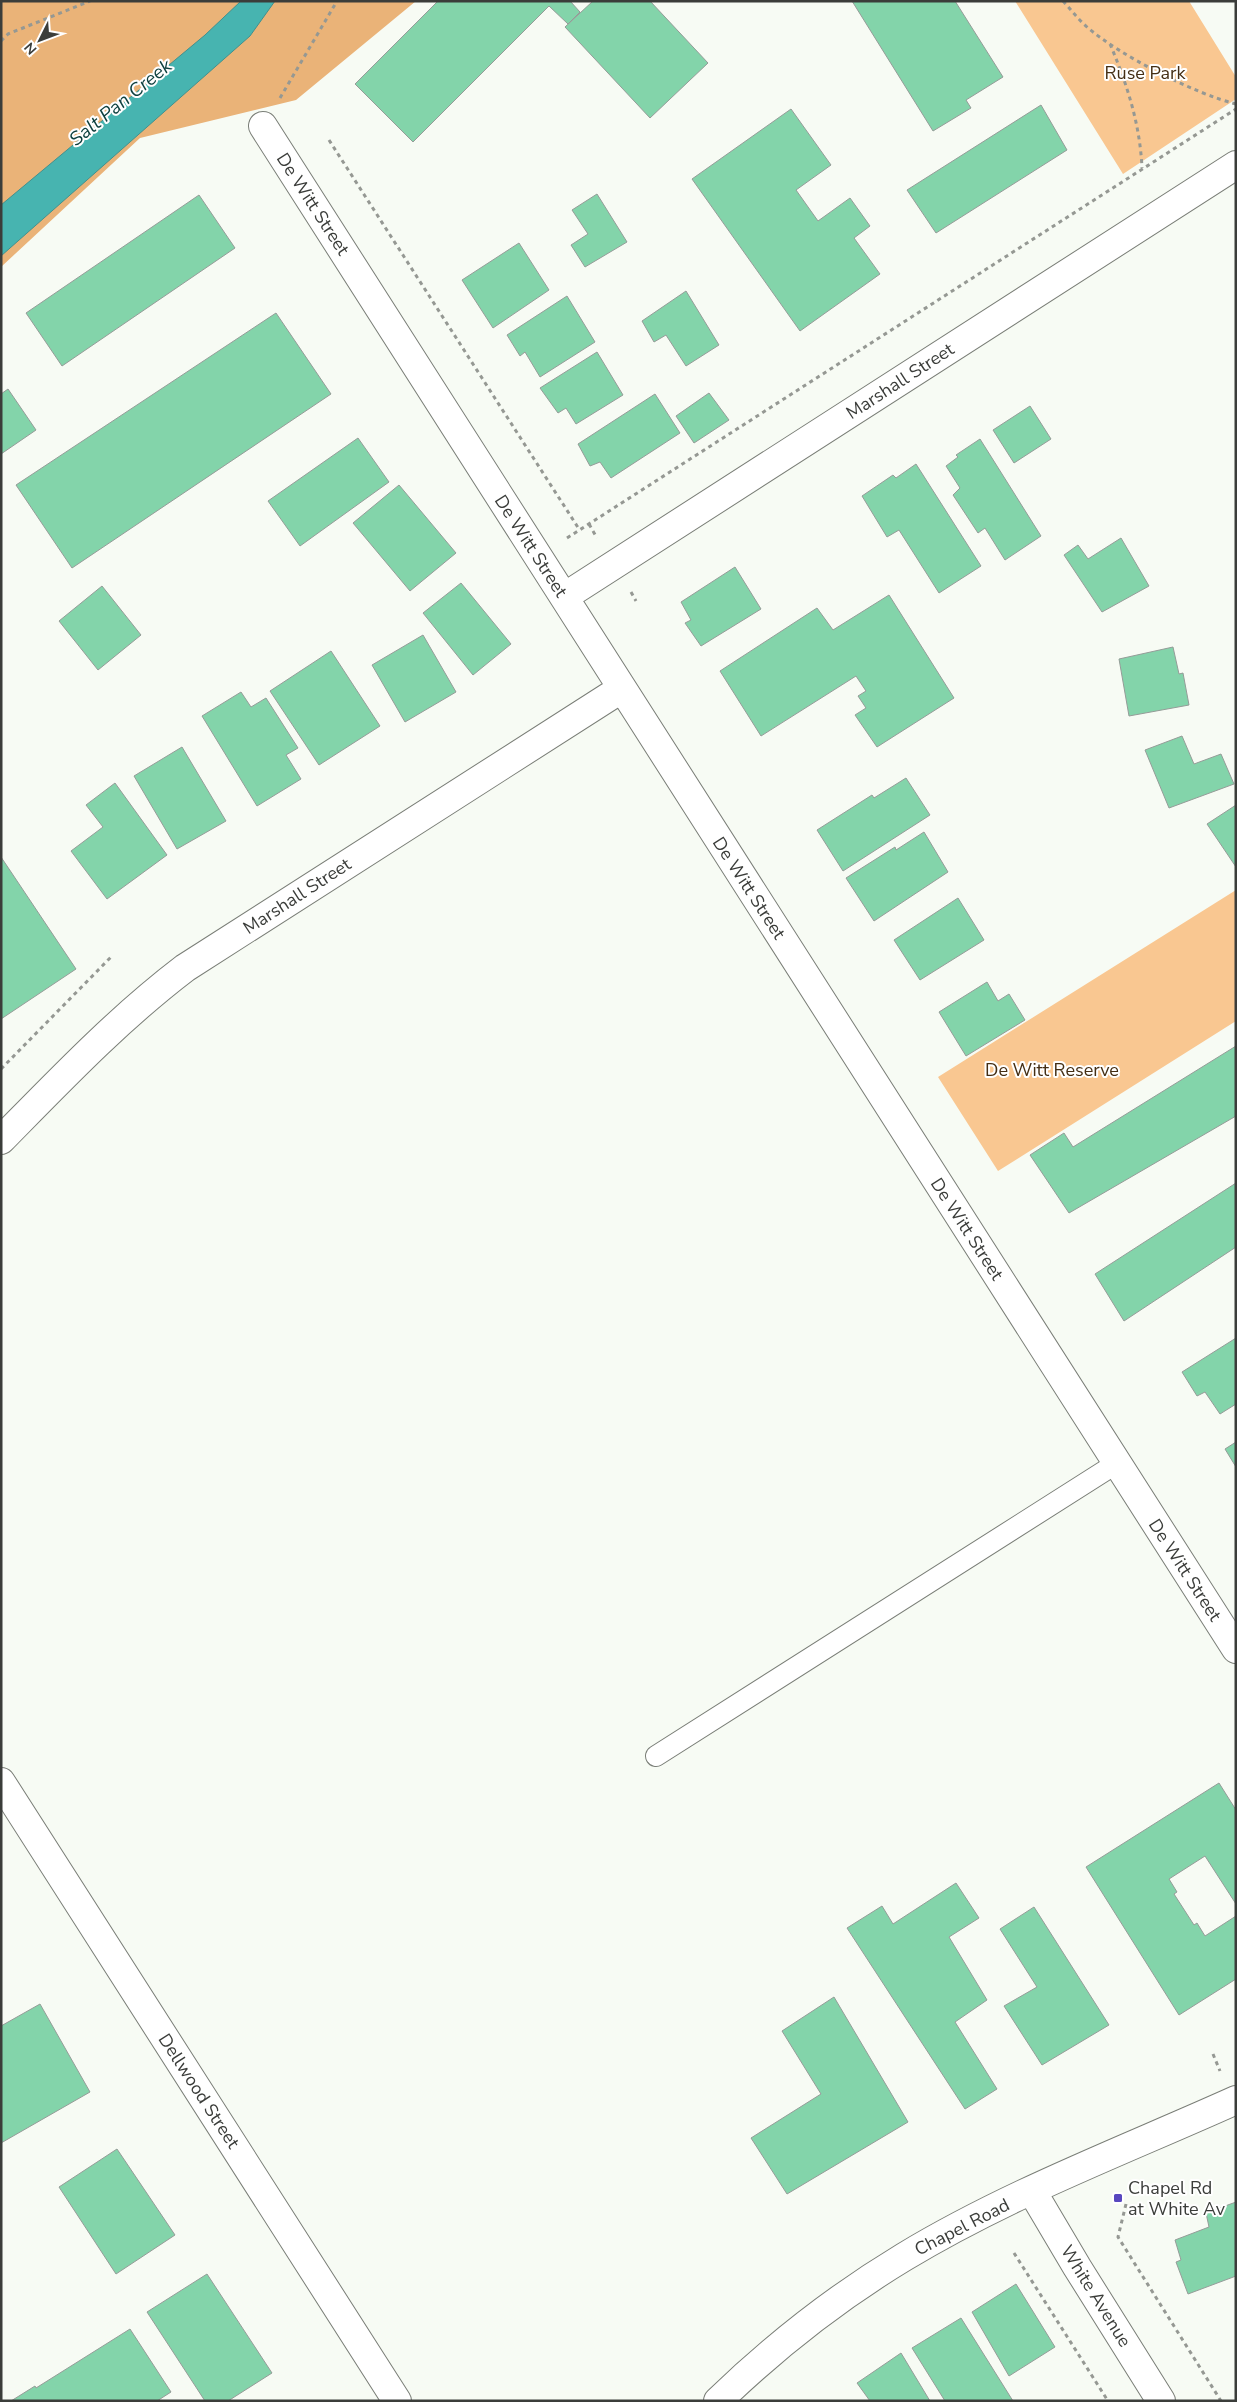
<svg xmlns="http://www.w3.org/2000/svg" width="1237" height="2402" viewBox="0 0 1237 2402" font-family="'Nunito Sans',sans-serif">
<rect width="100%" height="100%" fill="#f7fbf4"/>
<path fill="#f9c791" d="M 1015,1 L 1189,1 L 1236,77 L 1236,99 L 1123,174 Z
M 1236,890 L 1236,1021 L 998,1171 L 938,1077 Z"/>
<path fill="#eab378" d="M 1,1 L 416,1 L 296,100 L 140,138 L 1,267 Z"/>
<path fill="#47b4b0" stroke="#43908d" d="M 241,1 L 275,1 L 250,36 L 1,256 L 1,205 L 205,35 Z"/>
<path fill="#83d4aa" stroke="#959c98" d="M 438,1 L 570,1 L 580,12 L 568,24 L 549,6 L 413,142 L 355,84 Z
M 593,1 L 650,1 L 708,63 L 650,118 L 565,27 Z
M 852,1 L 955,1 L 1003,77 L 966,100 L 971,108 L 933,131 Z
M 1041,105 L 1067,150 L 936,233 L 907,190 Z
M 791,109 L 831,165 L 796,190 L 818,221 L 850,198 L 870,226 L 854,238 L 880,274 L 800,331 L 692,179 Z
M 597,194 L 627,242 L 585,267 L 571,245 L 588,234 L 572,210 Z
M 199,195 L 235,248 L 62,366 L 26,313 Z
M 519,243 L 549,290 L 493,328 L 462,280 Z
M 686,291 L 719,345 L 686,366 L 666,335 L 654,342 L 642,321 Z
M 567,296 L 595,342 L 540,377 L 525,352 L 520,356 L 507,335 Z
M 276,313 L 331,394 L 72,568 L 16,485 Z
M 597,352 L 623,395 L 576,424 L 566,408 L 558,413 L 540,388 Z
M 8,389 L 36,430 L 1,454 L 1,394 Z
M 709,393 L 729,420 L 694,443 L 676,416 Z
M 655,394 L 680,433 L 611,478 L 600,462 L 590,466 L 578,444 Z
M 1030,406 L 1051,439 L 1014,463 L 993,430 Z
M 358,438 L 389,482 L 300,546 L 268,501 Z
M 980,439 L 1041,536 L 1005,560 L 985,528 L 978,533 L 953,495 L 960,488 L 946,466 L 958,457 L 956,455 Z
M 916,464 L 981,566 L 939,593 L 899,530 L 887,537 L 862,496 L 893,475 L 896,478 Z
M 399,485 L 456,553 L 410,591 L 353,523 Z
M 1121,538 L 1149,586 L 1102,612 L 1064,555 L 1078,545 L 1088,559 Z
M 735,567 L 761,609 L 701,646 L 685,623 L 691,620 L 681,602 Z
M 461,583 L 511,644 L 473,675 L 423,613 Z
M 102,586 L 141,635 L 98,670 L 59,621 Z
M 889,595 L 954,698 L 877,747 L 855,715 L 866,708 L 858,696 L 866,691 L 856,676 L 761,736 L 720,671 L 817,608 L 833,630 Z
M 423,635 L 456,692 L 405,722 L 372,665 Z
M 1173,647 L 1179,674 L 1183,673 L 1189,705 L 1129,716 L 1119,659 Z
M 331,651 L 380,726 L 319,765 L 270,691 Z
M 241,692 L 251,707 L 266,698 L 298,748 L 286,755 L 301,779 L 257,806 L 202,716 Z
M 1182,736 L 1194,764 L 1221,754 L 1234,784 L 1169,808 L 1145,750 Z
M 182,747 L 226,821 L 177,849 L 134,776 Z
M 906,778 L 930,815 L 843,871 L 817,830 L 872,795 L 874,798 Z
M 115,783 L 167,855 L 107,899 L 71,851 L 103,827 L 86,805 Z
M 1236,805 L 1236,867 L 1207,824 Z
M 924,832 L 948,872 L 874,921 L 846,878 L 895,847 L 896,850 Z
M 1,857 L 76,969 L 1,1019 Z
M 958,898 L 984,940 L 920,980 L 894,940 Z
M 987,982 L 998,1001 L 1009,994 L 1025,1020 L 966,1056 L 939,1012 Z
M 1236,1046 L 1236,1116 L 1069,1213 L 1030,1155 L 1064,1133 L 1073,1147 Z
M 1236,1183 L 1236,1247 L 1124,1321 L 1095,1274 Z
M 1236,1338 L 1236,1404 L 1220,1414 L 1205,1392 L 1197,1396 L 1182,1372 Z
M 1236,1442 L 1236,1467 L 1225,1449 Z
M 1219,1783 L 1236,1810 L 1236,1904 L 1205,1856 L 1169,1879 L 1177,1892 L 1174,1894 L 1194,1925 L 1197,1923 L 1205,1936 L 1236,1916 L 1236,1979 L 1179,2015 L 1086,1867 Z
M 956,1883 L 979,1918 L 949,1937 L 987,2000 L 955,2022 L 997,2089 L 965,2109 L 847,1928 L 882,1906 L 893,1924 Z
M 1034,1907 L 1109,2025 L 1042,2065 L 1004,2006 L 1037,1987 L 1000,1929 Z
M 834,1997 L 908,2122 L 787,2194 L 751,2138 L 821,2094 L 782,2031 Z
M 40,2004 L 90,2092 L 1,2143 L 1,2026 Z
M 117,2149 L 175,2235 L 116,2274 L 59,2187 Z
M 1236,2202 L 1236,2276 L 1188,2294 L 1176,2262 L 1181,2260 L 1175,2240 L 1209,2227 L 1206,2213 Z
M 207,2274 L 272,2373 L 228,2401 L 205,2401 L 147,2312 Z
M 1016,2284 L 1055,2347 L 1009,2376 L 972,2312 Z
M 961,2318 L 1013,2401 L 945,2401 L 912,2348 Z
M 130,2329 L 171,2392 L 157,2401 L 11,2401 L 35,2386 L 36,2388 Z
M 901,2353 L 930,2401 L 870,2401 L 857,2383 Z"/>
<g fill="none" stroke-linecap="round" stroke-linejoin="round">
<defs>
<path id="lane" d="M 656,1756 L 1117,1463"/>
<path id="street" d="M 263,126 L 1236,1649
M 564,597 L 1236,165
M 1,1140 C 60,1080 118,1019 185,968 L 621,689
M 1,1782 L 397,2401
M 1032,2191 L 1077,2267 L 1161,2401"/>
<path id="secondary" d="M 718,2401 C 775,2346 836,2298 904,2257 C 1008,2194 1125,2150 1236,2100"/>
</defs>
<use href="#lane" stroke="#7a7e77" stroke-width="22"/>
<use href="#street" stroke="#7a7e77" stroke-width="30"/>
<use href="#secondary" stroke="#7a7e77" stroke-width="30"/>
<path stroke="#959893" stroke-width="3" stroke-dasharray="4 4" stroke-linecap="butt" d="M 1063,1 C 1071,10 1078,19 1087,27 C 1119,55 1195,94 1236,104
M 1,41 L 8,34 L 90,1
M 1110,44 C 1127,84 1140,124 1142,168
M 280,98 L 337,1
M 329,140 L 579,529
M 589,524 L 597,538
M 567,538 L 1236,109
M 631,592 L 636,601
M 1,1069 L 111,957
M 1213,2054 L 1220,2071
M 1126,2204 L 1118,2237 L 1221,2401
M 1014,2253 L 1108,2401"/>
<use href="#lane" stroke="#fff" stroke-width="20"/>
<use href="#street" stroke="#fff" stroke-width="28"/>
<use href="#secondary" stroke="#fff" stroke-width="28"/>
</g>
<rect fill="#5847bf" stroke="#fff" stroke-width="2" x="1113" y="2193" width="10" height="10" rx="2.5"/>
<g text-anchor="middle" stroke-width="4" stroke-linejoin="round" paint-order="stroke">
<g font-size="18" fill="#442e14" stroke="#fff">
<text x="1145" y="79">Ruse Park</text>
<text x="1052" y="1076">De Witt Reserve</text>
</g>
<g font-size="18" fill="#3b3d3a" stroke="#fff">
<text transform="translate(313 204) rotate(57)" y="6">De Witt Street</text>
<text transform="translate(900 381) rotate(-33)" y="6">Marshall Street</text>
<text transform="translate(531 546) rotate(57)" y="6">De Witt Street</text>
<text transform="translate(749 888) rotate(57)" y="6">De Witt Street</text>
<text transform="translate(297 896) rotate(-33)" y="6">Marshall Street</text>
<text transform="translate(967 1229) rotate(57)" y="6">De Witt Street</text>
<text transform="translate(1185 1570) rotate(57)" y="6">De Witt Street</text>
<text transform="translate(199 2091) rotate(57)" y="6">Dellwood Street</text>
<text transform="translate(962 2227) rotate(-27)" y="6">Chapel Road</text>
<text transform="translate(1096 2296) rotate(58)" y="6">White Avenue</text>
</g>
<g font-size="18" fill="#3b3d3a" stroke="#fff" text-anchor="start">
<text x="1128" y="2194">Chapel Rd<tspan x="1128" dy="21">at White Av</tspan></text>
</g>
<g font-size="19" font-style="italic" fill="#0f413f" stroke="#fff">
<text transform="translate(120 102) rotate(-39)" y="7">Salt Pan Creek</text>
</g>
</g>
<rect width="1237" height="2402" fill="none" stroke="#3b3d3a" stroke-width="5"/>
<g transform="translate(40 40) rotate(228)" stroke="#ffffff" stroke-width="4" paint-order="stroke">
<path d="M0-4L9 19L0 12L-9 19Z" fill="#3b3d3a"/>
<text y="-8" font-size="14" font-weight="bold" text-anchor="middle" fill="#3b3d3a">N</text>
</g>
</svg>
